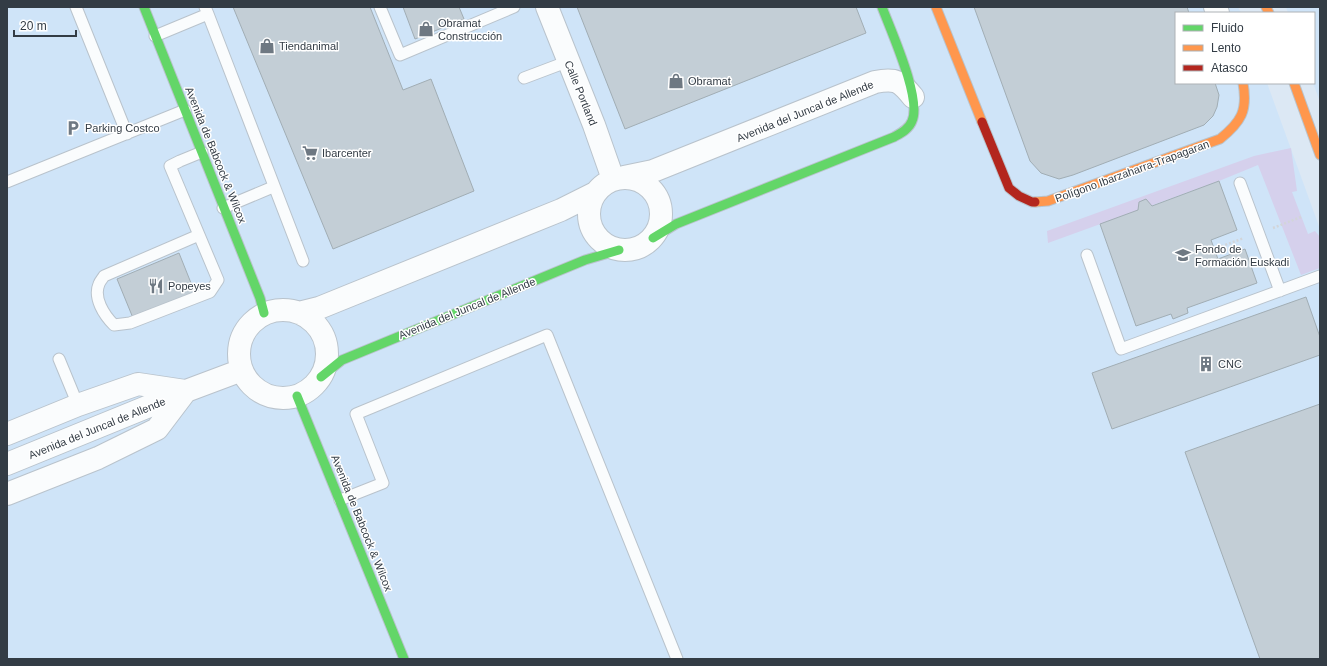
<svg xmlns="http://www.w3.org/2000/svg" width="1327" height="666" viewBox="0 0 1327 666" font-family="Arial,sans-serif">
<rect width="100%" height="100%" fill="#dce8f4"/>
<path fill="#cfe4f8" d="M 7,7 L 1238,7 L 1241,13 L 1176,13 L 1176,83 L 1267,83 L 1320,229 L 1320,659 L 7,659 Z
M 1286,7 L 1320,7 L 1320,102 L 1313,83 L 1314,13 L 1288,13 Z"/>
<path fill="#d5d0ec" d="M 1291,148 L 1297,191 L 1292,192 L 1308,234 L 1315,231 L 1320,237 L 1320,268 L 1301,275 L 1258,165 L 1219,181 L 1048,243 L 1047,231 L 1254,156 Z"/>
<path fill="#c3ced6" stroke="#a1adb4" d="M 233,7 L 370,7 L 403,90 L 431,79 L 474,191 L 333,249 Z
M 403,7 L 459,7 L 464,19 L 415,39 Z
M 577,7 L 856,7 L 866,33 L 625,129 Z
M 974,7 L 1187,7 L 1189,13 L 1176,13 L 1176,83 L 1215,83 L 1219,95 L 1217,107 L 1213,116 L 1204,125 L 1073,175 L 1059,179 L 1041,173 L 1030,161 Z
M 1219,181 L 1237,230 L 1211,240 L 1218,259 L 1245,249 L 1257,283 L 1187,308 L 1188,313 L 1173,319 L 1171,314 L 1136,326 L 1100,224 L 1138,210 L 1139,202 L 1146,199 L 1152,206 Z
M 179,253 L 195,293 L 133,318 L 117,279 Z
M 1306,297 L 1320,337 L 1320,355 L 1112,429 L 1092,373 Z
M 1320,404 L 1320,659 L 1260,659 L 1185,452 Z"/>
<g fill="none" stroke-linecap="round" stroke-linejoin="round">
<defs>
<path id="lane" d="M 76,7 L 127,134
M 380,7 L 400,55 L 514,7
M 208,14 L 303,261
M 155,36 L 208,14 L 205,7
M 524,78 L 569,61
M 7,182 L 185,110
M 1240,183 L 1280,291
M 223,208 L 273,187
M 199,235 L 104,276 C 103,278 100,281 99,284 C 93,298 104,315 114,325 L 130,323 L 210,292 L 218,280 C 202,242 186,204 170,166 L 180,161 L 202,152
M 1087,255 L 1121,349 L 1320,276
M 59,359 L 78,405
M 340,500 L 383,483 L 356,414 L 547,335 L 677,659"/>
<path id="street" d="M 547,7 L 594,125 L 613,179
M 1215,7 L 1218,13
M 624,177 L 653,171 L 875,82 C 896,78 900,81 913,97
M589 214a36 36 0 1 1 72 0a36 36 0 1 1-72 0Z
M239 354a44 44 0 1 1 88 0a44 44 0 1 1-88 0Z
M 299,313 L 319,308 L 561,210 L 595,193
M 7,434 L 78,405 L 138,384 L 185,391
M 7,464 L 186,391 L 242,370
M 7,494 L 98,458 L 157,429 L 185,392"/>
<path id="fast" d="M 144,7 L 260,298 L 264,313
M 653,238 L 676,224 L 894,137 C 901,133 909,129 912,121 C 922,99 891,31 882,7
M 321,377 L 342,360 L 585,260 L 619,250
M 297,396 L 404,659"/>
<path id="slow" d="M 936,7 L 982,122
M 1266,7 L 1269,13
M 1294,83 L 1320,155
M 1035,202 L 1048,201 L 1220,139 C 1241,122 1248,111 1243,83"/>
<path id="jam" d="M 982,122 L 1009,188 L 1019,196 L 1032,202 L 1035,202"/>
</defs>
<use href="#lane" stroke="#b9c3cc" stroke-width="13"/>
<use href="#street" stroke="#b9c3cc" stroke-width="24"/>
<use href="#fast" stroke="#b9c3cc" stroke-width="11"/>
<use href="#slow" stroke="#b9c3cc" stroke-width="11"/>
<use href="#jam" stroke="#b9c3cc" stroke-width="11"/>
<path stroke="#d2d5d9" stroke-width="2.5" stroke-dasharray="2 2" stroke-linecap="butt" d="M 1273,228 L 1301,217
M 1214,249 L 1244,238"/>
<use href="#lane" stroke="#fafcfd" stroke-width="11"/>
<use href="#street" stroke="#fafcfd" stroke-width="22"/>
<use href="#fast" stroke="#63d668" stroke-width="9"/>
<use href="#slow" stroke="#ff974d" stroke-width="9"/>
<use href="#jam" stroke="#b3261e" stroke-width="9"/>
</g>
<defs>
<symbol id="shop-bare" viewBox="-9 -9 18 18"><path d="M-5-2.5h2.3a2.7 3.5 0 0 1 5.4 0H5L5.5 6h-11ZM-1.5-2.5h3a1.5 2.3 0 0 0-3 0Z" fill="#6e7882" stroke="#fff" stroke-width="2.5" paint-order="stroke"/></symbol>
<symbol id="parking-bare" viewBox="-9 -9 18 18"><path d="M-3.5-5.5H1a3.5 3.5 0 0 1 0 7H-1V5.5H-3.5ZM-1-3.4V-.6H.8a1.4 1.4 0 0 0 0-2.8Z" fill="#6e7882" stroke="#fff" stroke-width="2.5" paint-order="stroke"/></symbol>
<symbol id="supermarket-bare" viewBox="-9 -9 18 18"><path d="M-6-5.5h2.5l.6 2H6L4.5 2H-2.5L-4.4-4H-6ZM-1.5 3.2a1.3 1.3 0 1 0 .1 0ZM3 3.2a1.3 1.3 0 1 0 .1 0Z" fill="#6e7882" stroke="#fff" stroke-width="2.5" paint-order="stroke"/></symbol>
<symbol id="school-bare" viewBox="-9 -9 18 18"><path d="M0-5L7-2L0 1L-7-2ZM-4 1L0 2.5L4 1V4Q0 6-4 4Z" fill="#6e7882" stroke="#fff" stroke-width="2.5" paint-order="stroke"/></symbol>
<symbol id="restaurant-bare" viewBox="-9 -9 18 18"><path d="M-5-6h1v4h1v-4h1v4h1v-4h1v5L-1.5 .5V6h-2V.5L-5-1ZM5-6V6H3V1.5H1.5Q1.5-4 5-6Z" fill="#6e7882" stroke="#fff" stroke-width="2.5" paint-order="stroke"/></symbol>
<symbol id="building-bare" viewBox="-9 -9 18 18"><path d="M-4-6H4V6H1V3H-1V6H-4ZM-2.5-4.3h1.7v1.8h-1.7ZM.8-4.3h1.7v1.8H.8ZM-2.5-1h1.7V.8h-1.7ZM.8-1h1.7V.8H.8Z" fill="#6e7882" stroke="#fff" stroke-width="2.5" paint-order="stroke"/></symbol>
</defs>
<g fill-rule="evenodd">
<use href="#shop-bare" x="415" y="18" width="22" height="22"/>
<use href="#shop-bare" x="256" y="35" width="22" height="22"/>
<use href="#shop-bare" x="665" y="70" width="22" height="22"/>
<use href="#parking-bare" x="62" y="117" width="22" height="22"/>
<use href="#supermarket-bare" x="299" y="142" width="22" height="22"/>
<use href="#school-bare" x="1172" y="244" width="22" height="22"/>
<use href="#restaurant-bare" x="145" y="275" width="22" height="22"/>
<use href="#building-bare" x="1195" y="353" width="22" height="22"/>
</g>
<g text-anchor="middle" stroke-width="3" stroke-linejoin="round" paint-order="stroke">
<g font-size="11" fill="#333c45" stroke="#fff" text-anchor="start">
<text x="438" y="27">Obramat<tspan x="438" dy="13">Construcción</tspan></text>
<text x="279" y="50">Tiendanimal</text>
<text x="688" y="85">Obramat</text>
<text x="85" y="132">Parking Costco</text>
<text x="322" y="157">Ibarcenter</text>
<text x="1195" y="253">Fondo de<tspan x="1195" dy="13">Formación Euskadi</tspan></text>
<text x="168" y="290">Popeyes</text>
<text x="1218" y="368">CNC</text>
</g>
<g font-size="11" fill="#333c45" stroke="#fff">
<text transform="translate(581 93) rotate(68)" y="4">Calle Portland</text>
<text transform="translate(805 111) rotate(-22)" y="4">Avenida del Juncal de Allende</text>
<text transform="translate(216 155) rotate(68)" y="4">Avenida de Babcock &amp; Wilcox</text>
<text transform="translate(1132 171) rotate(-20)" y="4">Polígono Ibarzaharra-Trapagaran</text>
<text transform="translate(467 308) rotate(-22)" y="4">Avenida del Juncal de Allende</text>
<text transform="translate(97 428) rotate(-22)" y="4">Avenida del Juncal de Allende</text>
<text transform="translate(362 523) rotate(68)" y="4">Avenida de Babcock &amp; Wilcox</text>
</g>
</g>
<rect width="1327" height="666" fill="none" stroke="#333c45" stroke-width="16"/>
<rect x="1175" y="12" width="140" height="72" fill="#ffffff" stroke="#adb1b5"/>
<rect x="1183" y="25" width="20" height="6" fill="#63d668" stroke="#adb1b5"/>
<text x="1211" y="32" font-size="12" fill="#333c45">Fluido</text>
<rect x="1183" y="45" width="20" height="6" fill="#ff974d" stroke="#adb1b5"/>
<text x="1211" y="52" font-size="12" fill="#333c45">Lento</text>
<rect x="1183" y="65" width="20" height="6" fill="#b3261e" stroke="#adb1b5"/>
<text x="1211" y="72" font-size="12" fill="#333c45">Atasco</text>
<path d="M14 30v6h62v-6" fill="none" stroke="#333c45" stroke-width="2"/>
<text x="20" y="30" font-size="12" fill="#333c45" stroke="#ffffff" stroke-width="3" paint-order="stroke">20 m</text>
</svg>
